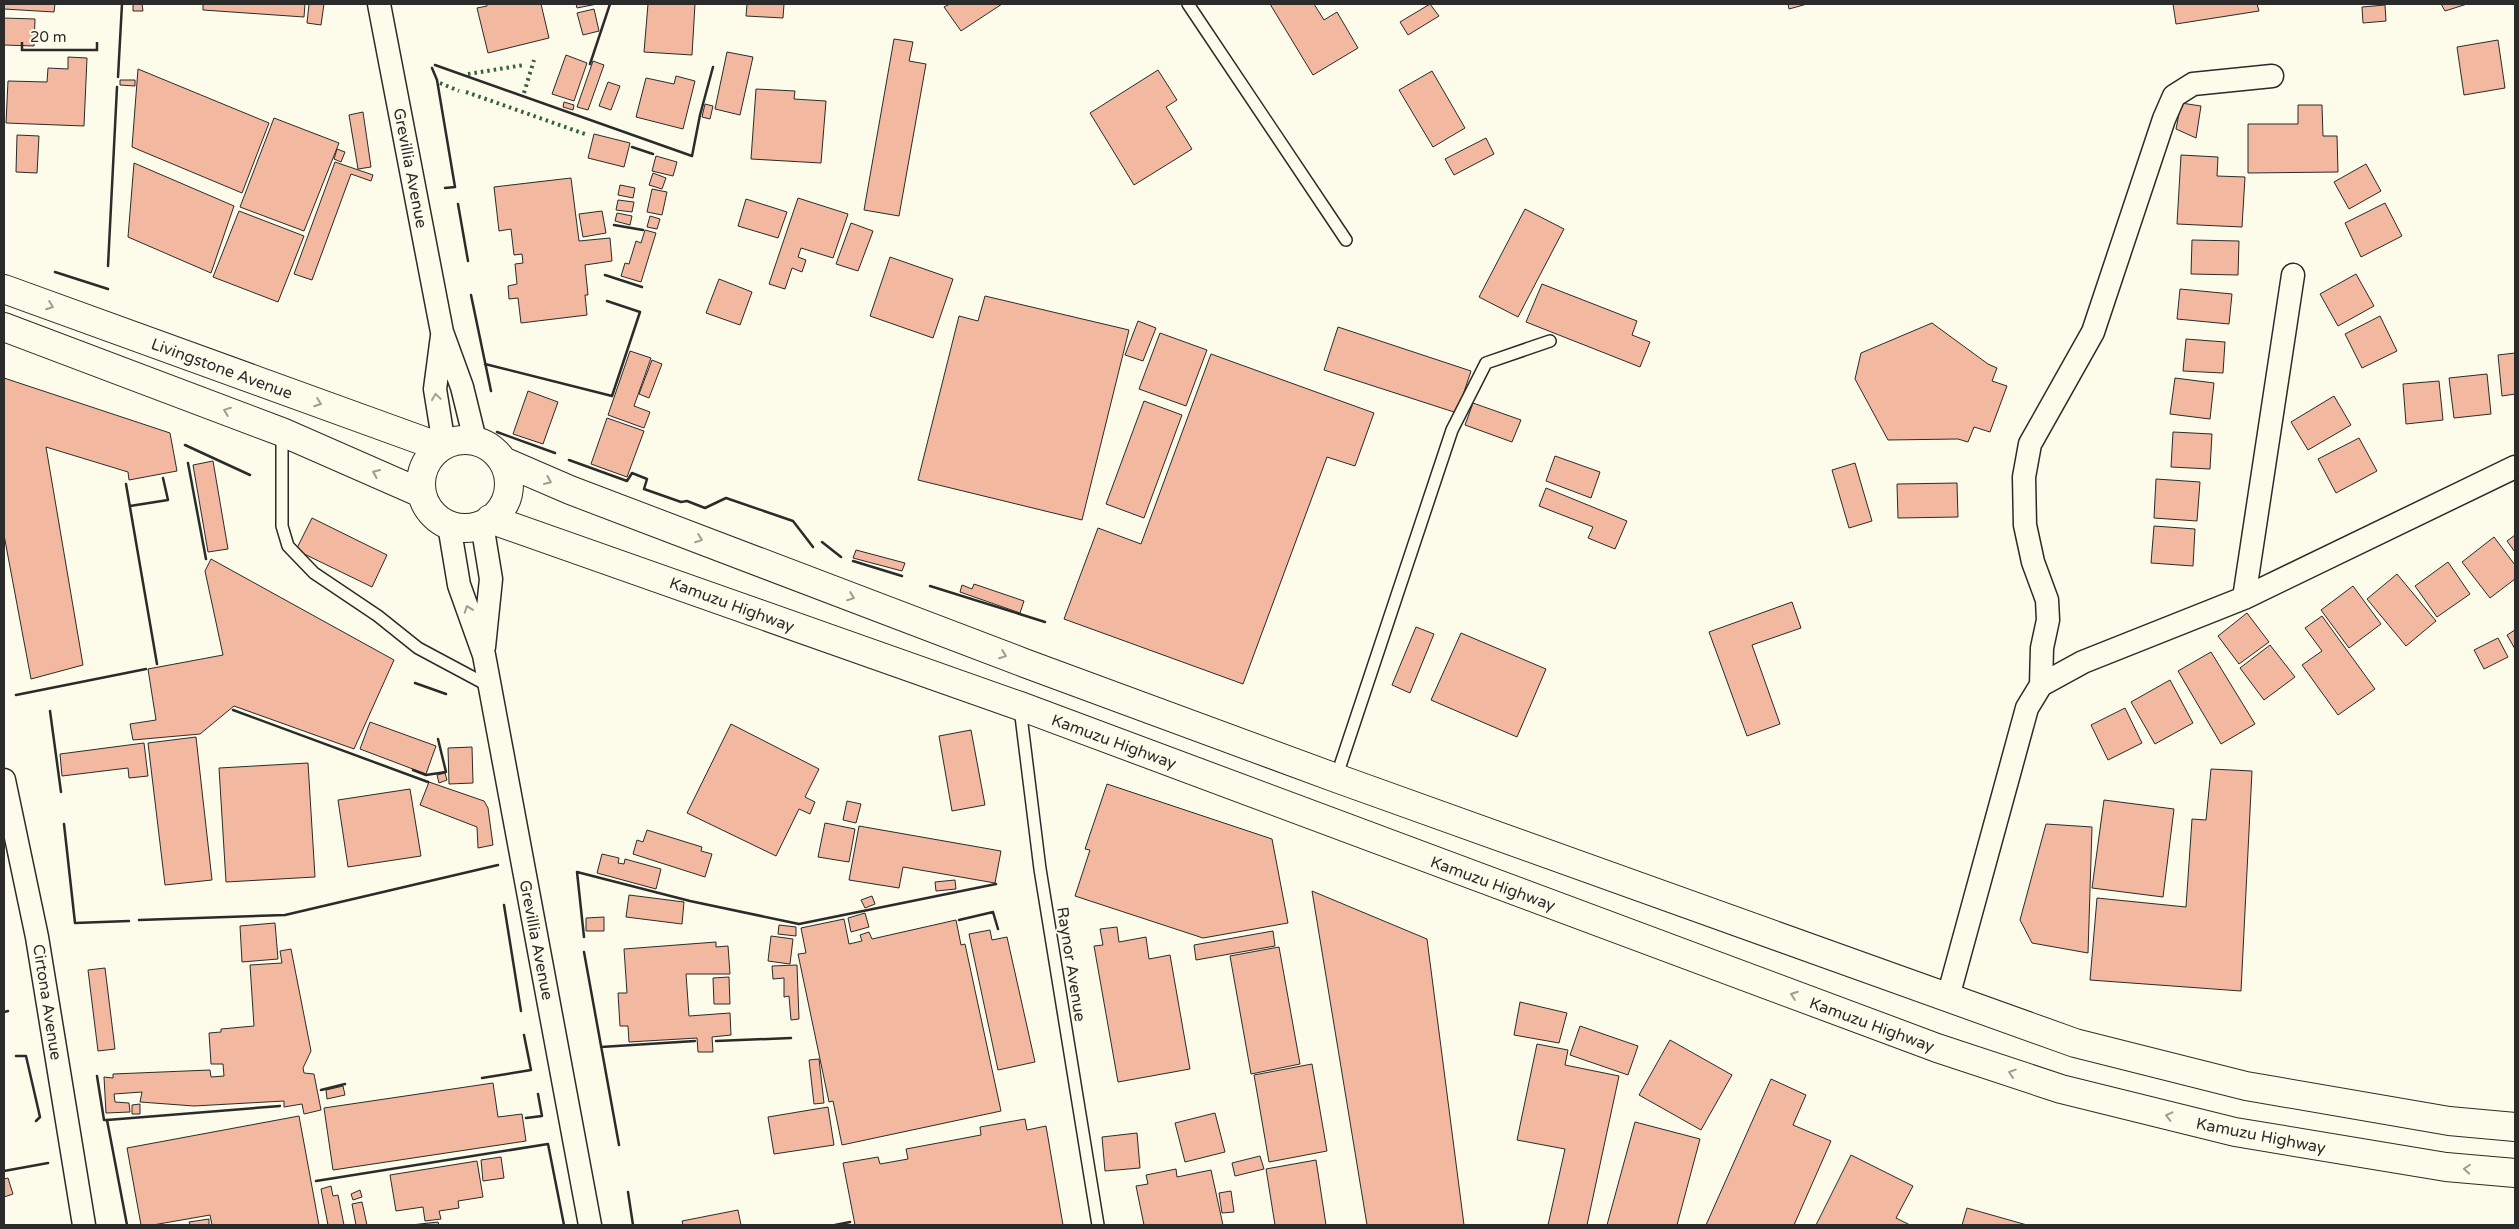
<svg xmlns="http://www.w3.org/2000/svg" width="2519" height="1229" viewBox="0 0 2519 1229" font-family="'Varela Round',sans-serif">
<rect width="100%" height="100%" fill="#fdfbea"/>
<path fill="#f2b8a0" stroke="#2b2b2b" d="M 4,4 L 55,4 L 54,12 L 4,9 Z
M 133,4 L 142,4 L 143,11 L 133,11 Z
M 203,4 L 305,4 L 304,17 L 203,10 Z
M 309,4 L 324,4 L 321,25 L 307,23 Z
M 487,4 L 541,4 L 549,38 L 488,53 L 477,8 L 487,6 Z
M 576,4 L 597,4 L 577,8 Z
M 648,4 L 695,4 L 692,55 L 644,52 Z
M 747,4 L 784,4 L 783,18 L 746,16 Z
M 950,4 L 1002,4 L 961,31 L 944,7 Z
M 1270,4 L 1314,4 L 1324,20 L 1337,12 L 1358,48 L 1313,75 Z
M 1430,4 L 1439,16 L 1408,35 L 1400,22 Z
M 1788,4 L 1807,4 L 1789,9 Z
M 2173,4 L 2257,4 L 2259,11 L 2176,24 Z
M 2441,4 L 2467,4 L 2445,11 Z
M 2385,5 L 2386,21 L 2363,23 L 2362,7 Z
M 594,9 L 599,31 L 583,35 L 577,13 Z
M 4,18 L 35,19 L 34,46 L 4,45 Z
M 894,39 L 913,42 L 909,61 L 926,64 L 899,216 L 864,210 Z
M 2498,40 L 2505,88 L 2464,95 L 2457,47 Z
M 727,52 L 753,57 L 740,115 L 715,109 Z
M 566,55 L 587,63 L 574,101 L 552,94 Z
M 68,57 L 87,58 L 84,126 L 6,123 L 8,81 L 47,82 L 48,68 L 68,69 Z
M 593,61 L 604,65 L 588,110 L 577,107 Z
M 138,69 L 269,123 L 242,193 L 132,147 Z
M 1158,70 L 1177,100 L 1166,107 L 1192,149 L 1134,185 L 1090,113 Z
M 1432,71 L 1465,128 L 1433,147 L 1399,90 Z
M 676,76 L 695,81 L 683,129 L 636,117 L 646,78 L 674,84 Z
M 120,80 L 135,80 L 135,86 L 120,85 Z
M 608,82 L 620,86 L 611,110 L 599,106 Z
M 756,89 L 795,91 L 794,99 L 826,101 L 821,163 L 751,159 Z
M 564,102 L 574,105 L 573,110 L 563,107 Z
M 2181,103 L 2201,106 L 2196,138 L 2176,129 Z
M 705,104 L 713,106 L 710,119 L 702,117 Z
M 2298,105 L 2322,105 L 2323,136 L 2337,136 L 2338,172 L 2248,173 L 2248,124 L 2298,124 Z
M 363,112 L 371,167 L 358,169 L 349,115 Z
M 274,118 L 339,143 L 304,231 L 240,207 Z
M 594,134 L 630,143 L 624,167 L 588,158 Z
M 17,135 L 39,136 L 37,173 L 16,172 Z
M 1486,138 L 1494,154 L 1454,175 L 1445,159 Z
M 337,149 L 345,152 L 341,162 L 334,159 Z
M 2181,155 L 2218,157 L 2217,176 L 2245,177 L 2242,227 L 2177,224 Z
M 656,156 L 677,162 L 673,176 L 652,171 Z
M 335,162 L 373,175 L 371,181 L 351,174 L 312,280 L 294,274 Z
M 134,163 L 234,206 L 211,273 L 128,237 Z
M 2366,164 L 2381,191 L 2349,209 L 2334,182 Z
M 653,173 L 666,178 L 662,189 L 649,185 Z
M 571,178 L 579,241 L 610,238 L 612,261 L 585,265 L 588,295 L 585,295 L 587,315 L 521,323 L 518,298 L 509,299 L 508,286 L 517,284 L 515,264 L 523,263 L 522,254 L 514,255 L 511,229 L 499,231 L 494,187 Z
M 620,185 L 635,188 L 633,198 L 618,195 Z
M 652,189 L 667,192 L 662,215 L 647,212 Z
M 798,198 L 848,214 L 833,258 L 801,248 L 798,257 L 806,260 L 802,272 L 792,268 L 785,289 L 769,284 Z
M 746,199 L 787,212 L 778,238 L 738,226 Z
M 618,200 L 634,202 L 632,212 L 616,210 Z
M 2385,203 L 2402,236 L 2361,257 L 2345,223 Z
M 1525,209 L 1564,229 L 1518,317 L 1479,297 Z
M 239,211 L 304,236 L 278,302 L 213,277 Z
M 602,211 L 606,233 L 583,237 L 579,214 Z
M 617,213 L 632,216 L 630,225 L 615,221 Z
M 650,216 L 660,219 L 657,229 L 647,227 Z
M 851,223 L 873,231 L 858,271 L 836,264 Z
M 645,230 L 656,233 L 641,282 L 621,276 L 625,263 L 629,264 L 636,241 L 641,243 Z
M 2192,240 L 2239,241 L 2238,275 L 2191,274 Z
M 890,257 L 953,279 L 933,338 L 870,316 Z
M 2356,274 L 2374,306 L 2338,326 L 2320,294 Z
M 719,279 L 752,292 L 740,325 L 706,313 Z
M 1542,284 L 1637,321 L 1632,335 L 1650,342 L 1640,367 L 1526,322 Z
M 2180,289 L 2232,294 L 2229,324 L 2177,319 Z
M 985,296 L 1129,330 L 1082,520 L 918,480 L 959,316 L 978,321 Z
M 2380,316 L 2397,351 L 2362,368 L 2345,334 Z
M 1138,321 L 1156,328 L 1143,361 L 1125,355 Z
M 1932,323 L 1988,364 L 1997,368 L 1992,381 L 2007,386 L 1990,432 L 1974,427 L 1968,442 L 1958,439 L 1888,440 L 1855,379 L 1861,353 Z
M 1338,327 L 1471,371 L 1457,413 L 1324,370 Z
M 1160,333 L 1207,350 L 1186,406 L 1139,389 Z
M 2186,339 L 2225,342 L 2223,373 L 2183,371 Z
M 630,351 L 651,358 L 634,406 L 650,412 L 644,428 L 608,415 Z
M 2515,353 L 2515,394 L 2502,396 L 2498,355 Z
M 1211,354 L 1374,413 L 1355,466 L 1327,457 L 1243,684 L 1064,619 L 1098,528 L 1141,544 Z
M 652,360 L 662,364 L 649,398 L 639,394 Z
M 2487,374 L 2491,414 L 2454,418 L 2449,378 Z
M 4,378 L 170,433 L 177,471 L 129,480 L 128,472 L 46,447 L 83,665 L 31,679 L 4,535 Z
M 2175,378 L 2214,383 L 2210,419 L 2170,414 Z
M 2439,381 L 2443,420 L 2406,424 L 2403,384 Z
M 528,391 L 558,402 L 543,444 L 513,434 Z
M 2334,396 L 2351,425 L 2308,450 L 2291,422 Z
M 1144,401 L 1182,415 L 1144,518 L 1106,504 Z
M 1473,403 L 1521,420 L 1512,442 L 1465,425 Z
M 607,418 L 644,431 L 627,477 L 591,464 Z
M 2173,432 L 2212,434 L 2210,469 L 2171,467 Z
M 2359,438 L 2377,471 L 2336,493 L 2318,459 Z
M 1555,456 L 1600,472 L 1591,498 L 1546,481 Z
M 213,461 L 228,549 L 208,552 L 193,465 Z
M 1855,463 L 1872,521 L 1849,528 L 1832,470 Z
M 2156,479 L 2200,482 L 2197,521 L 2154,518 Z
M 1957,483 L 1958,517 L 1898,518 L 1897,484 Z
M 1546,488 L 1627,521 L 1615,549 L 1588,538 L 1593,527 L 1539,506 Z
M 312,518 L 387,555 L 372,587 L 296,550 Z
M 2154,526 L 2195,529 L 2193,566 L 2151,563 Z
M 2515,535 L 2515,552 L 2507,541 Z
M 2494,537 L 2515,565 L 2515,579 L 2490,598 L 2462,562 Z
M 856,550 L 905,563 L 902,571 L 853,558 Z
M 211,559 L 394,660 L 354,749 L 234,706 L 200,734 L 133,740 L 130,724 L 156,720 L 148,669 L 223,655 L 205,571 Z
M 2448,562 L 2470,594 L 2437,617 L 2415,586 Z
M 2397,574 L 2436,621 L 2406,646 L 2367,599 Z
M 974,584 L 1024,601 L 1020,613 L 960,592 L 962,585 L 972,589 Z
M 2353,586 L 2381,624 L 2349,648 L 2321,610 Z
M 1792,602 L 1801,628 L 1752,645 L 1780,724 L 1747,736 L 1709,632 Z
M 2247,613 L 2269,642 L 2239,664 L 2218,636 Z
M 2322,616 L 2375,689 L 2338,715 L 2302,665 L 2322,651 L 2305,628 Z
M 1416,627 L 1434,634 L 1410,693 L 1392,685 Z
M 2515,630 L 2515,649 L 2507,635 Z
M 1461,633 L 1546,669 L 1517,737 L 1431,700 Z
M 2498,638 L 2508,657 L 2484,669 L 2474,650 Z
M 2270,645 L 2295,677 L 2264,700 L 2240,668 Z
M 2211,652 L 2255,724 L 2221,744 L 2178,671 Z
M 2170,680 L 2193,723 L 2155,744 L 2131,702 Z
M 2125,708 L 2142,743 L 2108,760 L 2091,725 Z
M 370,722 L 436,746 L 426,774 L 360,749 Z
M 731,724 L 819,769 L 805,797 L 815,802 L 810,814 L 799,809 L 776,856 L 687,813 Z
M 971,730 L 985,805 L 952,811 L 939,736 Z
M 196,737 L 212,880 L 165,885 L 148,743 Z
M 144,743 L 148,776 L 129,778 L 128,768 L 62,776 L 60,754 Z
M 472,747 L 473,783 L 449,784 L 448,748 Z
M 308,763 L 315,877 L 226,882 L 219,768 Z
M 2211,769 L 2252,771 L 2241,991 L 2090,980 L 2097,898 L 2186,907 L 2192,819 L 2206,820 Z
M 445,773 L 447,780 L 439,783 L 437,775 Z
M 429,782 L 484,801 L 488,808 L 493,845 L 478,848 L 477,827 L 420,805 Z
M 1107,784 L 1272,839 L 1288,923 L 1203,938 L 1075,896 L 1090,850 L 1085,849 Z
M 410,789 L 421,856 L 348,867 L 338,800 Z
M 2104,800 L 2174,809 L 2163,897 L 2092,888 Z
M 847,801 L 861,804 L 856,823 L 843,820 Z
M 825,823 L 855,829 L 849,862 L 818,857 Z
M 2046,824 L 2092,827 L 2088,953 L 2032,943 L 2020,920 Z
M 859,826 L 1001,851 L 995,883 L 903,867 L 899,888 L 849,880 Z
M 647,830 L 702,847 L 701,851 L 712,854 L 705,877 L 633,854 L 637,840 L 643,842 Z
M 602,854 L 619,858 L 618,863 L 624,864 L 625,859 L 661,869 L 656,889 L 597,873 Z
M 955,880 L 956,889 L 936,891 L 935,882 Z
M 1312,891 L 1427,939 L 1464,1225 L 1367,1225 Z
M 629,895 L 684,902 L 682,924 L 626,917 Z
M 872,896 L 875,904 L 865,908 L 861,900 Z
M 865,913 L 869,927 L 851,932 L 848,918 Z
M 604,917 L 604,931 L 586,931 L 586,918 Z
M 844,919 L 849,944 L 862,941 L 860,935 L 869,932 L 872,939 L 956,920 L 961,945 L 965,944 L 1001,1111 L 842,1145 L 833,1101 L 829,1102 L 798,954 L 806,953 L 801,928 Z
M 275,923 L 278,959 L 242,962 L 240,926 Z
M 779,925 L 796,927 L 796,936 L 778,934 Z
M 1117,927 L 1119,942 L 1146,937 L 1149,959 L 1170,955 L 1190,1069 L 1118,1082 L 1094,946 L 1103,945 L 1100,929 Z
M 990,930 L 992,940 L 1007,937 L 1035,1062 L 998,1070 L 969,934 Z
M 1273,931 L 1275,946 L 1196,960 L 1194,945 Z
M 771,936 L 793,939 L 790,964 L 768,961 Z
M 716,942 L 716,947 L 728,946 L 730,974 L 686,974 L 689,1016 L 730,1013 L 731,1035 L 712,1037 L 713,1052 L 698,1052 L 697,1038 L 629,1042 L 628,1026 L 620,1026 L 618,993 L 627,993 L 624,949 Z
M 1279,947 L 1300,1064 L 1251,1074 L 1230,956 Z
M 291,949 L 311,1051 L 303,1068 L 304,1073 L 314,1074 L 321,1110 L 304,1114 L 302,1104 L 284,1107 L 284,1101 L 194,1106 L 140,1102 L 142,1092 L 114,1094 L 115,1102 L 129,1103 L 130,1112 L 106,1113 L 104,1077 L 113,1078 L 113,1074 L 210,1070 L 211,1077 L 224,1076 L 223,1064 L 211,1064 L 209,1033 L 221,1032 L 221,1029 L 254,1026 L 250,965 L 282,963 L 280,951 Z
M 797,965 L 799,1019 L 791,1020 L 789,996 L 784,997 L 784,978 L 773,979 L 772,966 Z
M 105,968 L 115,1049 L 98,1051 L 88,970 Z
M 729,977 L 730,1004 L 714,1004 L 713,978 Z
M 1520,1002 L 1567,1013 L 1559,1043 L 1514,1035 Z
M 1580,1026 L 1638,1046 L 1628,1075 L 1570,1055 Z
M 1670,1040 L 1732,1075 L 1701,1130 L 1639,1095 Z
M 1537,1044 L 1568,1050 L 1565,1065 L 1619,1076 L 1587,1225 L 1548,1225 L 1565,1149 L 1517,1140 Z
M 819,1059 L 824,1103 L 814,1104 L 809,1060 Z
M 1312,1064 L 1327,1151 L 1269,1162 L 1254,1075 Z
M 1771,1079 L 1806,1095 L 1793,1125 L 1831,1141 L 1794,1225 L 1706,1225 Z
M 493,1083 L 498,1117 L 522,1114 L 526,1141 L 333,1170 L 324,1108 Z
M 343,1086 L 345,1095 L 327,1099 L 326,1090 Z
M 140,1104 L 140,1114 L 132,1114 L 132,1105 Z
M 828,1107 L 834,1145 L 774,1154 L 768,1117 Z
M 1215,1113 L 1225,1152 L 1185,1162 L 1175,1123 Z
M 299,1116 L 319,1225 L 212,1225 L 210,1215 L 153,1225 L 141,1225 L 127,1148 Z
M 1025,1119 L 1027,1130 L 1046,1126 L 1063,1225 L 855,1225 L 843,1163 L 878,1157 L 880,1164 L 908,1159 L 906,1149 L 981,1135 L 980,1127 Z
M 1635,1122 L 1700,1139 L 1677,1225 L 1607,1225 Z
M 1137,1133 L 1140,1168 L 1105,1171 L 1102,1137 Z
M 1851,1155 L 1913,1186 L 1896,1218 L 1910,1225 L 1816,1225 Z
M 1260,1156 L 1264,1169 L 1235,1176 L 1232,1163 Z
M 501,1157 L 504,1178 L 483,1181 L 481,1160 Z
M 1316,1160 L 1326,1225 L 1275,1225 L 1266,1169 Z
M 477,1161 L 483,1197 L 458,1201 L 459,1208 L 439,1211 L 441,1219 L 425,1221 L 423,1207 L 396,1211 L 390,1175 Z
M 1176,1169 L 1177,1177 L 1211,1170 L 1223,1225 L 1144,1225 L 1136,1186 L 1148,1184 L 1146,1175 Z
M 8,1178 L 13,1194 L 4,1197 L 4,1179 Z
M 331,1186 L 333,1196 L 338,1195 L 344,1225 L 328,1225 L 321,1189 Z
M 360,1190 L 362,1197 L 353,1200 L 351,1194 Z
M 1231,1191 L 1234,1212 L 1222,1213 L 1219,1193 Z
M 362,1202 L 367,1225 L 356,1225 L 352,1204 Z
M 1967,1208 L 2027,1225 L 1962,1225 Z
M 738,1210 L 741,1225 L 683,1225 L 682,1221 Z
M 209,1219 L 209,1225 L 190,1225 L 189,1222 Z
M 438,1222 L 439,1225 L 411,1225 Z"/>
<g fill="none" stroke-linecap="round" stroke-linejoin="round">
<defs>
<path id="service" d="M 1188,4 L 1346,240
M 282,433 L 282,526 L 288,546 L 314,573 L 378,616 L 418,648 L 489,686
M 1020,708 L 1040,869 L 1098,1225
M 1336,778 L 1452,430 L 1486,363 L 1550,341"/>
<path id="minor" d="M 379,4 L 442,332 L 462,387 L 475,440
M 442,336 L 435,389 L 444,445
M 482,524 L 491,579 L 484,647
M 449,525 L 459,585 L 484,655 L 590,1225
M 2244,598 L 2293,275
M 2041,685 L 2042,648 L 2048,620 L 2047,600 L 2033,562 L 2025,525 L 2024,477 L 2030,444 L 2093,332 L 2164,119 L 2174,96 L 2193,84 L 2272,76
M 4,780 L 37,937 L 84,1225
M 1948,997 L 2027,708 L 2041,685 L 2083,662 L 2244,598 L 2515,467"/>
<path id="trunk" d="M 4,289 L 440,447
M 4,327 L 282,432 L 421,493
M421 484a44 44 0 1 1 88 0a44 44 0 1 1-88 0Z
M 503,461 L 570,490 L 1027,664 L 1336,778 L 2075,1043 L 2246,1086 L 2449,1121 L 2515,1127
M 490,519 L 1020,706 L 1937,1048 L 2061,1089 L 2235,1132 L 2446,1167 L 2515,1173"/>
</defs>
<use href="#service" stroke="#2b2b2b" stroke-width="14"/>
<use href="#minor" stroke="#2b2b2b" stroke-width="25"/>
<use href="#trunk" stroke="#2b2b2b" stroke-width="30"/>
<use href="#service" stroke="#fdfbea" stroke-width="11"/>
<use href="#minor" stroke="#fdfbea" stroke-width="22"/>
<use href="#trunk" stroke="#fdfbea" stroke-width="28"/>
<path stroke="#34623c" stroke-width="4" stroke-dasharray="2.5 4" stroke-linecap="butt" d="M 468,74 L 524,65
M 440,83 L 459,91
M 466,92 L 585,134
M 524,93 L 534,60"/>
<path stroke="#2b2b2b" stroke-width="2.5" d="M 590,64 L 610,4
M 435,65 L 692,156 L 700,115 L 713,67
M 432,68 L 437,80 L 455,187 L 445,188
M 118,77 L 122,4
M 632,147 L 653,154
M 458,204 L 468,261
M 614,225 L 643,230
M 108,266 L 117,87
M 55,272 L 108,289
M 605,275 L 642,287
M 471,295 L 491,391
M 485,364 L 612,396 L 640,312 L 607,301
M 497,432 L 555,453
M 185,445 L 250,475
M 569,460 L 627,481 L 632,473 L 647,479 L 644,489 L 681,502 L 687,501 L 705,508 L 726,498 L 793,521 L 813,547
M 188,463 L 206,559
M 126,484 L 157,664
M 130,506 L 168,500 L 163,478
M 822,542 L 841,557
M 853,561 L 902,576
M 930,586 L 1045,622
M 415,683 L 446,694
M 16,695 L 146,669
M 233,710 L 428,782
M 50,711 L 61,792
M 413,770 L 426,775 L 446,772 L 438,739
M 64,824 L 75,923 L 129,921
M 504,905 L 521,1011
M 139,920 L 285,915 L 498,865
M 959,920 L 993,912 L 998,929
M 584,937 L 577,872 L 690,901 L 799,924 L 996,884
M 584,952 L 619,1145
M 4,1012 L 8,1011
M 716,1041 L 791,1038
M 601,1047 L 695,1041
M 16,1056 L 26,1056 L 40,1117 L 36,1121
M 97,1076 L 104,1120 L 107,1120
M 482,1078 L 531,1070 L 524,1035
M 321,1090 L 345,1084
M 526,1118 L 542,1116 L 538,1094
M 4,1171 L 48,1163
M 316,1181 L 548,1144 L 564,1225
M 628,1192 L 633,1225
M 127,1225 L 107,1120 L 280,1106
M 835,1225 L 850,1222"/>
</g>
<defs><path id="oneway-chevron" d="M-2-3.5L2.5 0L-2 3.5" fill="none" stroke-width="1.6" stroke-linecap="round" stroke-linejoin="round" transform="scale(1.25)"/></defs>
<g stroke="#9e9d94">
<use href="#oneway-chevron" transform="translate(50 306) rotate(20)"/>
<use href="#oneway-chevron" transform="translate(436 397) rotate(-98)"/>
<use href="#oneway-chevron" transform="translate(318 403) rotate(20)"/>
<use href="#oneway-chevron" transform="translate(227 411) rotate(-159)"/>
<use href="#oneway-chevron" transform="translate(376 473) rotate(-156)"/>
<use href="#oneway-chevron" transform="translate(548 481) rotate(24)"/>
<use href="#oneway-chevron" transform="translate(699 539) rotate(21)"/>
<use href="#oneway-chevron" transform="translate(851 597) rotate(21)"/>
<use href="#oneway-chevron" transform="translate(468 609) rotate(-109)"/>
<use href="#oneway-chevron" transform="translate(1003 655) rotate(21)"/>
<use href="#oneway-chevron" transform="translate(1794 995) rotate(-160)"/>
<use href="#oneway-chevron" transform="translate(2012 1073) rotate(-162)"/>
<use href="#oneway-chevron" transform="translate(2169 1116) rotate(-166)"/>
<use href="#oneway-chevron" transform="translate(2467 1169) rotate(-175)"/>
</g>
<g text-anchor="middle" stroke-width="4" stroke-linejoin="round" paint-order="stroke">
<g font-size="16" fill="#2b2b2b" stroke="#fdfbea">
<text transform="translate(411 168) rotate(79)" y="6">Grevillia Avenue</text>
<text transform="translate(222 368) rotate(20)" y="6">Livingstone Avenue</text>
<text transform="translate(732 604) rotate(20)" y="6">Kamuzu Highway</text>
<text transform="translate(1114 741) rotate(20)" y="6">Kamuzu Highway</text>
<text transform="translate(1493 883) rotate(20)" y="6">Kamuzu Highway</text>
<text transform="translate(537 940) rotate(79)" y="6">Grevillia Avenue</text>
<text transform="translate(1072 964) rotate(81)" y="6">Raynor Avenue</text>
<text transform="translate(48 1002) rotate(81)" y="6">Cirtona Avenue</text>
<text transform="translate(1872 1024) rotate(20)" y="6">Kamuzu Highway</text>
<text transform="translate(2261 1135) rotate(11)" y="6">Kamuzu Highway</text>
</g>
</g>
<rect width="2519" height="1229" fill="none" stroke="#2b2b2b" stroke-width="10"/>
<path d="M22 42v8h75v-8" fill="none" stroke="#2b2b2b" stroke-width="2.5"/>
<text x="30" y="42" font-size="15" fill="#2b2b2b" stroke="#fdfbea" stroke-width="4" paint-order="stroke">20 m</text>
</svg>
